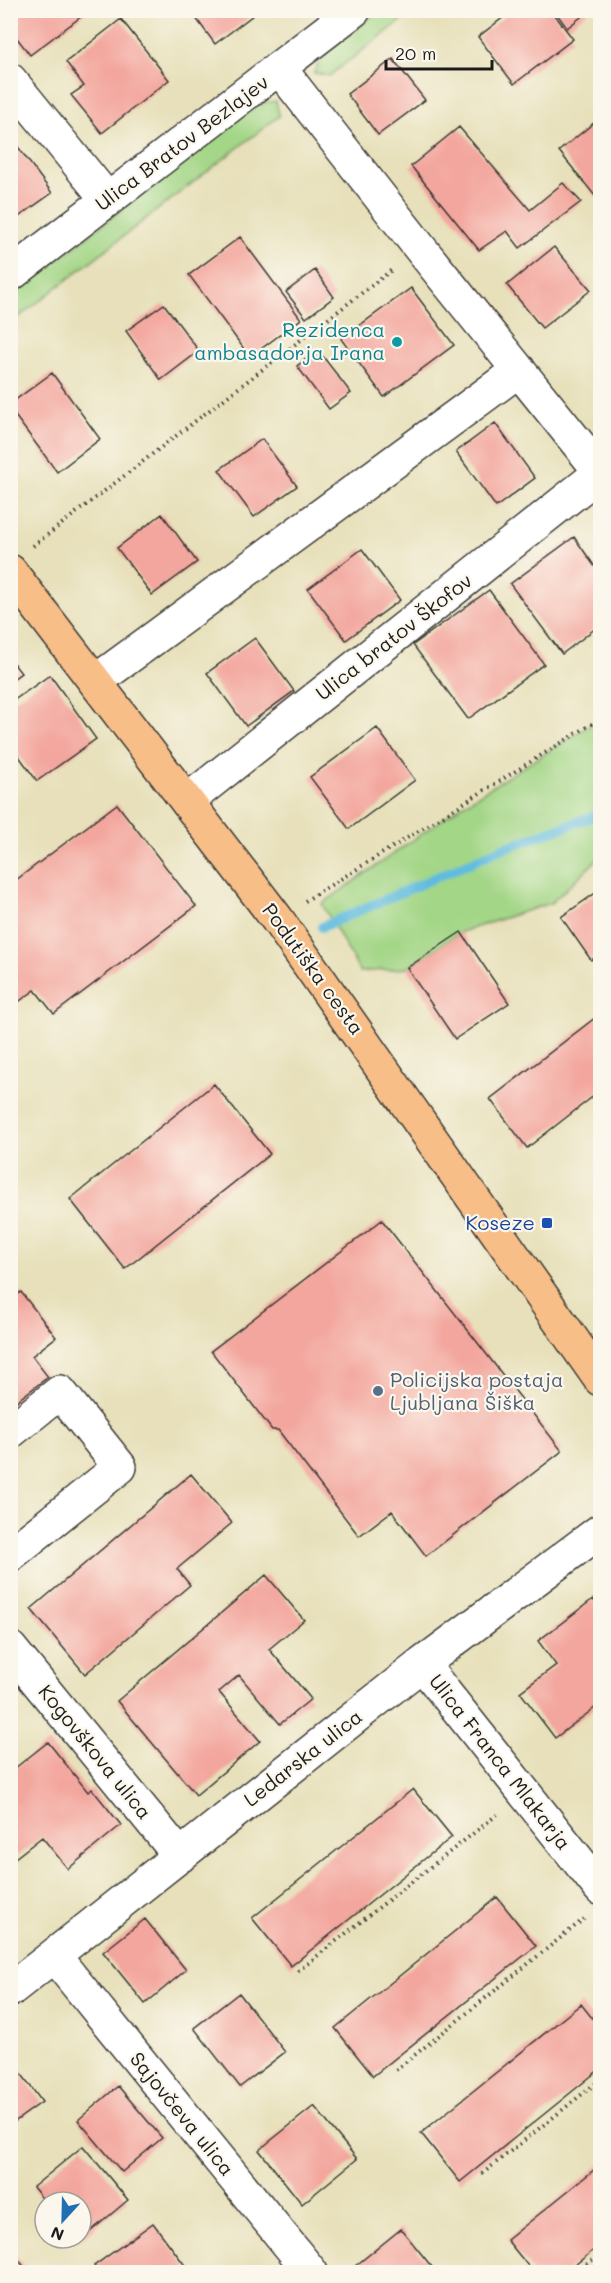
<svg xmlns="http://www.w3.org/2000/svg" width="611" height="2283" viewBox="0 0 611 2283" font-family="Mali,sans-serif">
<rect width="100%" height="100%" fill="#fbf7ec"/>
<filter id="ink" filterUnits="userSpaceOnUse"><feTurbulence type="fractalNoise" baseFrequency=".0167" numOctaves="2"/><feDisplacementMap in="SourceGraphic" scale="12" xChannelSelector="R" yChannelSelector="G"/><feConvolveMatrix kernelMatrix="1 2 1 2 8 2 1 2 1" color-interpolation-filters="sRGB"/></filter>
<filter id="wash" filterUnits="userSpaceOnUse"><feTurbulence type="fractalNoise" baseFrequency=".008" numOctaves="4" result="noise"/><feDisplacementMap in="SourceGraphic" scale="24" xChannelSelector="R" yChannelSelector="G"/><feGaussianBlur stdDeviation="1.35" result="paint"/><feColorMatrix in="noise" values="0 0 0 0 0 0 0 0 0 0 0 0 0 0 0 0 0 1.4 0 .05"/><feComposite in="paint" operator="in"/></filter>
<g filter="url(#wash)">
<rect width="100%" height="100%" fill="#e7e0ba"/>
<path fill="#a3d686" stroke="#607951" stroke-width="1.5" d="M 379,11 L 414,11 L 329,76 L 314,73 L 322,55 Z
M 276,101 L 279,116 L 11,323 L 11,296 L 255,106 L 262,103 Z
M 600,719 L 600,857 L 551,903 L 461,932 L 407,968 L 360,972 L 322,904 L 467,802 Z"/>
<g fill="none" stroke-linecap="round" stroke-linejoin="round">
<path stroke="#60bcde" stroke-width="10" d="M 322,927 L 501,849 L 600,814"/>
</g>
<g id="blocks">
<path fill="#f3a69d" d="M 10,10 L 90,10 L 30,55 L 10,29 Z
M 190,10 L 256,10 L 257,12 L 215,44 Z
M 513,10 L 551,10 L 573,39 L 514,84 L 478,37 Z
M 554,10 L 590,10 L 567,28 Z
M 121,19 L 169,80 L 102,133 L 71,95 L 84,86 L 66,62 Z
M 393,59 L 425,100 L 378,135 L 347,94 Z
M 600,118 L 600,191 L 595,196 L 559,151 Z
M 459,127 L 530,210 L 563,183 L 581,202 L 520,248 L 507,231 L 479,250 L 411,166 Z
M 10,136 L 52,193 L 10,223 Z
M 240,237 L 301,319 L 250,357 L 189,275 Z
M 554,247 L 591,290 L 542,328 L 507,285 Z
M 315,270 L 334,297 L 306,318 L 286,292 Z
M 411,288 L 454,345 L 384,397 L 341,339 Z
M 164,304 L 199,351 L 161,380 L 126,331 Z
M 318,350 L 351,393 L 329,409 L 297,366 Z
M 52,373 L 100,439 L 57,472 L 10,409 L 10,404 Z
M 495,423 L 535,478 L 496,507 L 456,452 Z
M 262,439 L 297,486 L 254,517 L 219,470 Z
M 162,514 L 197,562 L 152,595 L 117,548 Z
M 574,537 L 600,574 L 600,625 L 562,654 L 510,584 Z
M 362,549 L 400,600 L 346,640 L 308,589 Z
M 489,590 L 544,664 L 468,719 L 413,645 Z
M 255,638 L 294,691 L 246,726 L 207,673 Z
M 10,659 L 21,673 L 10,681 Z
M 50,675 L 96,739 L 37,781 L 10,744 L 10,703 Z
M 377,728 L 415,780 L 349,829 L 310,777 Z
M 117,804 L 196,906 L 54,1014 L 35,990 L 10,1008 L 10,881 L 12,883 Z
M 600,890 L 600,954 L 591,960 L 561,917 Z
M 461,932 L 509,1003 L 455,1039 L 407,968 Z
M 600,1014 L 600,1091 L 527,1148 L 490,1099 Z
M 214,1084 L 270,1154 L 125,1269 L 70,1199 Z
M 382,1220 L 562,1451 L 426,1556 L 392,1511 L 359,1536 L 278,1430 L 272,1430 L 211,1351 Z
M 21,1292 L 56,1337 L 32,1356 L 48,1377 L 10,1406 L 10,1300 Z
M 191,1474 L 232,1523 L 177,1569 L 190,1585 L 85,1674 L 31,1609 Z
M 266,1575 L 304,1620 L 269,1649 L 311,1699 L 280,1724 L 239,1675 L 219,1692 L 260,1741 L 196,1795 L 117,1701 Z
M 593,1599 L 600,1609 L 600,1704 L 555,1738 L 520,1692 L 556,1665 L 538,1641 Z
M 48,1742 L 88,1792 L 92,1789 L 121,1825 L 68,1869 L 42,1837 L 10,1862 L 10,1772 Z
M 413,1789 L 452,1837 L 291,1966 L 252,1918 Z
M 497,1897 L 536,1946 L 373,2076 L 335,2028 Z
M 145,1919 L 186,1970 L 145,2004 L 103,1952 Z
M 239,1993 L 285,2052 L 240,2087 L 194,2028 Z
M 581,2004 L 600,2028 L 600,2069 L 460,2182 L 421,2133 Z
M 10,2058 L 42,2102 L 10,2125 Z
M 118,2086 L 162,2138 L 122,2172 L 78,2120 Z
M 314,2106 L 357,2159 L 302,2204 L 259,2150 Z
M 83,2146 L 128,2200 L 78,2242 L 75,2238 L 81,2238 L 81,2202 L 45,2202 L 33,2187 Z
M 600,2165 L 600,2245 L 566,2272 L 533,2272 L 507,2240 Z
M 153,2223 L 190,2272 L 98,2272 L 94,2266 Z
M 401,2229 L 436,2272 L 401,2272 L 395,2266 L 387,2272 L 350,2272 L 349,2271 Z
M 10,2248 L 28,2272 L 10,2272 Z"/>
</g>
</g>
<g filter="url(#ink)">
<use href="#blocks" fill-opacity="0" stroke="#3a3934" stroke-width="1.5"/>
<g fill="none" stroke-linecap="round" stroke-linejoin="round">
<defs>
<path id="minor" d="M 280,69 L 420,248 L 600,471
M 10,80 L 107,199
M 10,275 L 354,10
M 96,681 L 519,370
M 187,801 L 600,473
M 10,1432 L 60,1392 L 120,1467 L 10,1555
M 10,1648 L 180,1856
M 422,1664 L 600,1888
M 54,1956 L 311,2272
M 10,1990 L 422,1664 L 600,1531"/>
<path id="major" d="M 10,571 L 277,919 L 600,1379"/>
</defs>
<use href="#minor" stroke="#3a3934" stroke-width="36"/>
<use href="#major" stroke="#3a3934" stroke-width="36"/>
<path stroke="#3a3934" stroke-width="4" stroke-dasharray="1.5 4.5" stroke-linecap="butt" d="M 33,546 L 393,269
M 305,901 L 600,719
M 298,1971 L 498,1814
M 396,2070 L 584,1919
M 482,2174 L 600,2080
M 577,2272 L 600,2254"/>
<use href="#minor" stroke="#fff" stroke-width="33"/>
<use href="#major" stroke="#f7be88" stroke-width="33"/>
</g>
</g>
<circle fill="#0f9aa8" stroke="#fbf7ec" stroke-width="2" cx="397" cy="342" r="6"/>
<rect fill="#1a4fb4" stroke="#fbf7ec" stroke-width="2" x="541" y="1217" width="12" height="12" rx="3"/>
<circle fill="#5c6f8a" stroke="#fbf7ec" stroke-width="2" cx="378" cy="1391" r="6"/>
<g text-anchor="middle" stroke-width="4.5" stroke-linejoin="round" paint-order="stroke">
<g font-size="20" fill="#1c1c1c" stroke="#fbf7ec">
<text transform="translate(182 143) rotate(-37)" y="7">Ulica Bratov Bezlajev</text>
<text transform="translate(394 637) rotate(-38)" y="7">Ulica bratov Škofov</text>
<text transform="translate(313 969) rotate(54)" y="7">Podutiška cesta</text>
<text transform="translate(95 1752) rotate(51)" y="7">Kogovškova ulica</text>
<text transform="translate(303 1758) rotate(-38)" y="7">Ledarska ulica</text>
<text transform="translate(500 1762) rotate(52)" y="7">Ulica Franca Mlakarja</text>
<text transform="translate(182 2114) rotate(51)" y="7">Sajovčeva ulica</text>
</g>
<g font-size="20" fill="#0d838f" stroke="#fbf7ec" text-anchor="end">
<text x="385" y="337">Rezidenca<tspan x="385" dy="23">ambasadorja Irana</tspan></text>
</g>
<g font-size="20" fill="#164399" stroke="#fbf7ec" text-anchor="end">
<text x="535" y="1230">Koseze</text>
</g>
<g font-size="20" fill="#4e5e75" stroke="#fbf7ec" text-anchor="start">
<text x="390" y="1387">Policijska postaja<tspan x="390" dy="23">Ljubljana Šiška</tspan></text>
</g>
</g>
<rect width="611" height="2283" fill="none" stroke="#fbf7ec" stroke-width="36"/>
<g transform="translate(63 2220) rotate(202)"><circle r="28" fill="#fbf7ec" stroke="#a29f99" stroke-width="1.5"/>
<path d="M0-4.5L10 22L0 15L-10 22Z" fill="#1f6fb2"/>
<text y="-9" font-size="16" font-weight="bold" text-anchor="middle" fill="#1c1c1c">N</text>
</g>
<path d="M386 60v9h106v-9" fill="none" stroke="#1c1c1c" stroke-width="3"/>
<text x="395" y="60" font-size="18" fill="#1c1c1c" stroke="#fbf7ec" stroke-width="4.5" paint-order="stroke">20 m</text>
</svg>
